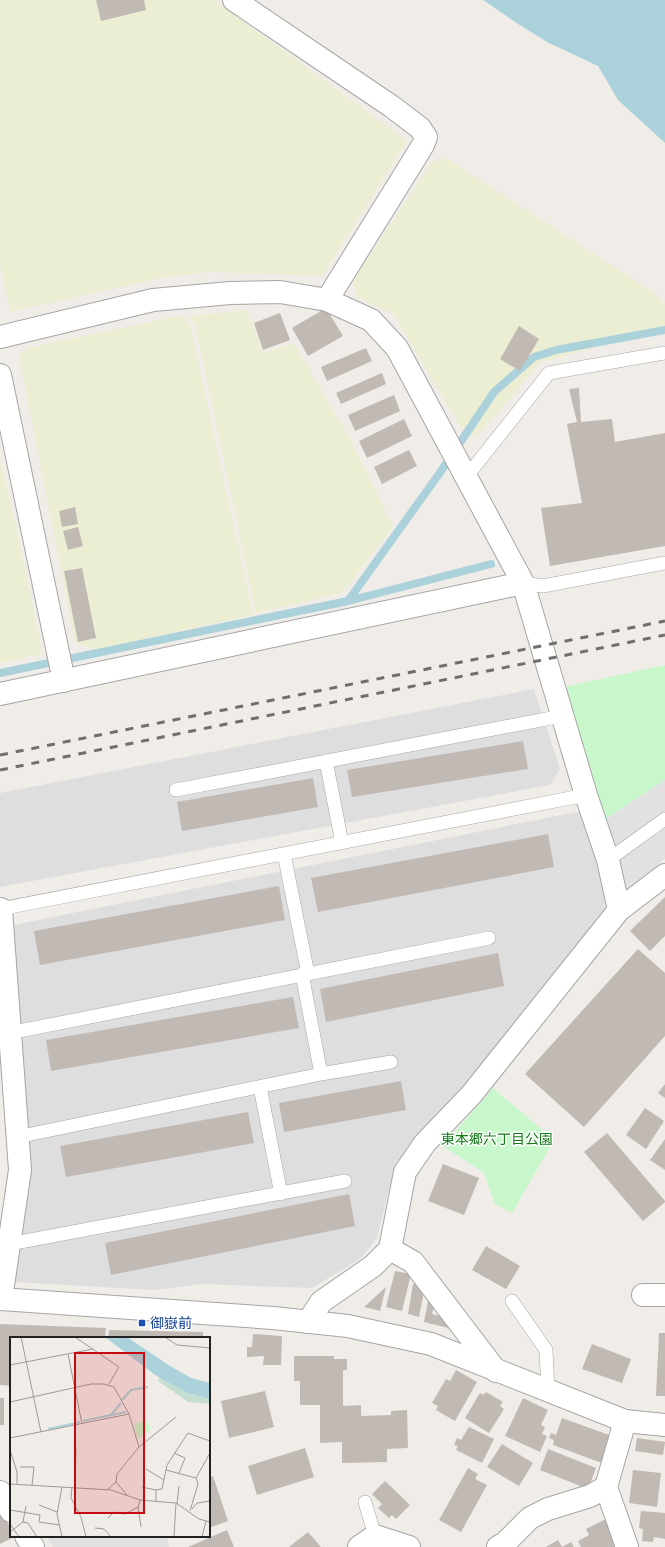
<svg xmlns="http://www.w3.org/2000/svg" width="665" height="1547" viewBox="0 0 665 1547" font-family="'Open Sans','Noto Sans JP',sans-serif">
<rect width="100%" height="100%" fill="#f0ede8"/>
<path fill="#dfdede" d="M 534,689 L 560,769 L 550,785 L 0,887 L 0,793 Z
M 582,811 L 605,887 L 604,910 L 476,1075 L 395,1164 L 377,1238 L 361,1258 L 312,1288 L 202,1284 L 155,1290 L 14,1282 L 13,925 Z"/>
<path fill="#eceed4" d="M 0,0 L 214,0 L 407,141 L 322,276 L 209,272 L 156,279 L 10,312 L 0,265 Z
M 446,158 L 656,294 L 665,304 L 665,327 L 540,363 L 478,436 L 463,431 L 393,313 L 356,297 L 353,281 L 432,162 Z
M 247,310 L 263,353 L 294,343 L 350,439 L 393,527 L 342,593 L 256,613 L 195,324 L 189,316 Z
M 182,315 L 190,324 L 253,615 L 94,650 L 75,642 L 19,355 L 28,348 Z
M 0,459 L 12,508 L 42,650 L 38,655 L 0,663 Z"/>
<path fill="#c8f7cb" d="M 665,665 L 665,780 L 603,821 L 563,687 Z
M 493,1088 L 554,1140 L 512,1213 L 495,1204 L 484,1173 L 443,1146 Z"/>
<path fill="#e1e1e1" d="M 665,780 L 665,858 L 644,879 L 624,891 L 603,821 Z
M 46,1536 L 167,1536 L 169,1547 L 53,1547 Z"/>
<path fill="#abd2db" d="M 483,0 L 665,0 L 665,143 L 618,100 L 598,66 L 547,42 L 515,22 Z"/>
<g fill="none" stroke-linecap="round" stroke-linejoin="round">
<path stroke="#abd2db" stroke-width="8" d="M 348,601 L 491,564
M 0,673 L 348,601 L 439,474 L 494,392 L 534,357 L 556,350 L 665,330"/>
</g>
<path fill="#c1b9b4" d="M 96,0 L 144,0 L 146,10 L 101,21 Z
M 326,308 L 343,336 L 308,356 L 292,328 Z
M 280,313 L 290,340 L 263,350 L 254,323 Z
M 519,326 L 539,339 L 520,371 L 500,359 Z
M 366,348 L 372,361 L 327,381 L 321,367 Z
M 382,373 L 386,384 L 341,404 L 336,393 Z
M 579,388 L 581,422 L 612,419 L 615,442 L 665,433 L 665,546 L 550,566 L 541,508 L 582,503 L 567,424 L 577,422 L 569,389 Z
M 394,395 L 400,411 L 355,431 L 348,415 Z
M 404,419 L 412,436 L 367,458 L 359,441 Z
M 409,450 L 417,466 L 382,484 L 374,467 Z
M 75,507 L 78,524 L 62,527 L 59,511 Z
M 78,527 L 83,546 L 68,550 L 63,531 Z
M 82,568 L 96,638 L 78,642 L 64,571 Z
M 523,741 L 528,769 L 352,797 L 347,770 Z
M 313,778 L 318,807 L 182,831 L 177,802 Z
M 548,834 L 554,867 L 318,912 L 311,878 Z
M 279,886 L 285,920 L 40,965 L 34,931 Z
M 665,897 L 665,936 L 650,951 L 630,931 Z
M 638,949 L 665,973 L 665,1036 L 584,1127 L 525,1074 Z
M 498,953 L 504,986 L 326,1022 L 320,989 Z
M 293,997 L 299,1028 L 51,1071 L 46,1040 Z
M 401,1081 L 406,1110 L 284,1132 L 279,1103 Z
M 665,1084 L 665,1098 L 658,1093 Z
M 645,1108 L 664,1121 L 646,1149 L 626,1135 Z
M 248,1112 L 254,1143 L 66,1177 L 60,1146 Z
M 607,1133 L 665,1201 L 665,1202 L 643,1221 L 584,1152 Z
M 665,1139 L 665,1170 L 650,1160 Z
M 443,1164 L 479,1178 L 464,1215 L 428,1201 Z
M 349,1194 L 355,1226 L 111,1275 L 105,1243 Z
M 486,1246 L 520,1266 L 506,1289 L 472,1270 Z
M 395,1271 L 411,1274 L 402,1311 L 386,1307 Z
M 413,1284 L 425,1286 L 419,1317 L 408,1314 Z
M 386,1287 L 380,1311 L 364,1307 Z
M 428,1301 L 436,1301 L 432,1314 L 448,1318 L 448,1328 L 424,1322 Z
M 0,1324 L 106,1328 L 105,1338 L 11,1338 L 11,1386 L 0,1385 Z
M 109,1330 L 203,1332 L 203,1338 L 108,1338 Z
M 659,1333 L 665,1333 L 665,1396 L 656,1396 Z
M 253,1334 L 282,1336 L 281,1365 L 263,1365 L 264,1356 L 247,1357 L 247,1347 L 252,1347 Z
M 592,1344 L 631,1359 L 622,1383 L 582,1369 Z
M 294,1356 L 334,1356 L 334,1359 L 347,1359 L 347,1370 L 343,1370 L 343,1406 L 361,1405 L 361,1416 L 391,1415 L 391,1411 L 407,1410 L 408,1448 L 387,1449 L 387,1462 L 342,1463 L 342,1442 L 320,1443 L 320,1405 L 300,1405 L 300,1381 L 294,1381 Z
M 456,1370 L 477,1382 L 455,1421 L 436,1410 L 438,1406 L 432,1403 L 446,1379 L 450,1381 Z
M 265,1391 L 274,1427 L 229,1438 L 221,1401 Z
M 486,1392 L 503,1402 L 500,1406 L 504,1409 L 489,1433 L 465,1418 L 480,1393 L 483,1395 Z
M 0,1398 L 4,1398 L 4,1425 L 0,1425 Z
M 523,1398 L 548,1410 L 541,1425 L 545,1427 L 542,1434 L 547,1436 L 540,1452 L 505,1436 Z
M 562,1418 L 612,1436 L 602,1463 L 553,1445 L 554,1440 L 549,1438 L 551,1433 L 556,1435 Z
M 469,1427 L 494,1439 L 482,1463 L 456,1450 L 458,1446 L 454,1445 L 457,1438 L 461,1440 Z
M 637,1438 L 665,1442 L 663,1455 L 635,1451 Z
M 502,1444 L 533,1463 L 519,1486 L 487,1467 Z
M 305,1448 L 314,1477 L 257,1495 L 248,1466 Z
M 548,1449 L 596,1468 L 588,1489 L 540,1470 Z
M 468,1468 L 478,1474 L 475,1479 L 487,1485 L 461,1532 L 439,1520 Z
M 633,1470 L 661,1473 L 657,1507 L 629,1503 Z
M 213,1476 L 228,1521 L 209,1528 L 209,1478 Z
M 385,1481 L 410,1505 L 396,1519 L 392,1515 L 389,1518 L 378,1508 L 382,1504 L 372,1494 Z
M 0,1508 L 11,1529 L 11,1536 L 16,1536 L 0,1544 Z
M 641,1511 L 665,1513 L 665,1539 L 654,1537 L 653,1542 L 642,1541 L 643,1529 L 639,1528 Z
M 606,1519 L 620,1547 L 581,1547 L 578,1541 L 589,1535 L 586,1529 Z
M 227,1530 L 234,1547 L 188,1547 Z
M 308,1532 L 321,1547 L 289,1547 Z
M 558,1540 L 562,1547 L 571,1542 L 574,1547 L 546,1547 Z"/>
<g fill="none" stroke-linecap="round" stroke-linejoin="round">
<defs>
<path id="service" d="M 467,476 L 549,373 L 665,353
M 523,583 L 543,586 L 665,563
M 326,761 L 342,843
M 176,790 L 562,716
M 284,854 L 308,974
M 608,860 L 665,819
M 0,909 L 586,795
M 302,974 L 321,1074
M 4,1034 L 489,938
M 260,1087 L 281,1194
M 17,1137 L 321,1074 L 391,1062
M 9,1244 L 345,1181
M 512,1301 L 546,1350 L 548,1391
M 365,1502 L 375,1536"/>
<path id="minor" d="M 234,0 L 391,106 L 420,128 L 426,137 L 423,145 L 327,300
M 0,337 L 153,300 L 230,293 L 280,292 L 327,300 L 371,320 L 397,348 L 523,583 L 586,795 L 608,860 L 619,910 L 471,1095 L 425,1143 L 405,1172 L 390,1249 L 413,1262 L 496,1371
M 0,375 L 64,681
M 0,694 L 523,583
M 619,910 L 665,875
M 643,1295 L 665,1295
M 1,1299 L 20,1170 L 1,909
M 308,1322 L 321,1302 L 373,1266 L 390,1249
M 625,1421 L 606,1487 L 627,1547
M 0,1492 L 11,1511
M 26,1536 L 33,1547
M 359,1547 L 375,1536 L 409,1547
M 498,1547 L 505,1543 L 530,1518 L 548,1509 L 590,1496 L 606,1487"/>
<path id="tertiary" d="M 0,1299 L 273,1318 L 348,1326 L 431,1344 L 625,1421 L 665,1425"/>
</defs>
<use href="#service" stroke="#a5a5a5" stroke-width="14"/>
<use href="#minor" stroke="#a5a5a5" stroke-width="24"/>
<use href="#tertiary" stroke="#a5a5a5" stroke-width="24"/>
<use href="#service" stroke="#fff" stroke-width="13"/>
<use href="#minor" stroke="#fff" stroke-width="22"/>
<use href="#tertiary" stroke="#fff" stroke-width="22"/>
<path stroke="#6f6f6f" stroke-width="3" stroke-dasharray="8 8" stroke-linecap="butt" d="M 0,755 L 665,621
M 0,770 L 665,635"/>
</g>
<rect fill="#1a4fb4" stroke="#fff" stroke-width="1.5" x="138" y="1319" width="8" height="8" rx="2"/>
<g text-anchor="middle" stroke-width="3" stroke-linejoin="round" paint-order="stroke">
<g font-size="14" fill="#127b18" stroke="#fff">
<text x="497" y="1144">東本郷六丁目公園</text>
</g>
<g font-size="14" fill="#164399" stroke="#fff" text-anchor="start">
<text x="150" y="1328">御嶽前</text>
</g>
</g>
<g transform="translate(10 1337)">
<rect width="200" height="200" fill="#f0ede8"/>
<path d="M 150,41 L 178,56 L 200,62 L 200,67 L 178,65 L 148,44 Z" fill="#c6ded2"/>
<path d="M 137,84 L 141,92 L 128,101 L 124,87 Z" fill="#c8f7cb"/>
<path d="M 95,0 L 117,0 L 160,29 L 181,41 L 200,46 L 200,62 L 178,56 L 148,40 Z" fill="#abd2db"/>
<path fill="none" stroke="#abd2db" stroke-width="2" d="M 112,63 L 121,53 L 138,50M 102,78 L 116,75M 73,84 L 101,78 L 111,66M 38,92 L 70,85"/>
<path fill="none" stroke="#9d9b98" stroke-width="1" d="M 11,0 L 31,95M 65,0 L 109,30 L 99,47M 155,0 L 167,8 L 200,11M 58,17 L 72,87M 0,28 L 83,12M 0,65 L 81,47 L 94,47 L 104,50 L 119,77 L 129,110 L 107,137 L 106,145 L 117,158M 0,101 L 119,77M 129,110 L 166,80M 0,113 L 7,135 L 7,147M 164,116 L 175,121 L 169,136M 10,130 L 24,130 L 22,148M 136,132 L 154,143M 156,133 L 186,141M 0,147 L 101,153 L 130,163 L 166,166 L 189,182 L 200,185M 52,150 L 47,177 L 52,200M 62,150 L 61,161 L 71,180 L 76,200M 132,150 L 146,153M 65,151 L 66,110M 97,153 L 106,145M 130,163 L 128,170 L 131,190M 146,165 L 146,153 L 152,152 L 157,128 L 178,96 L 200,104M 167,167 L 169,149M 29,168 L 47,175M 182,172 L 187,166 L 200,164M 0,173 L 30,178 L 29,185 L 50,188M 180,174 L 188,147 L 186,141 L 200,116M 98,181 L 104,175 L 115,177 L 128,170M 13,185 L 16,169M 0,187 L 9,200M 85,191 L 94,192 L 101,200M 0,195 L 13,185 L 18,186 L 27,200M 164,200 L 166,166M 192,200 L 196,184"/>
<path fill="#c60b10" fill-opacity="0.15" stroke="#c60b10" stroke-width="2" d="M 65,16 L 134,16 L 134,176 L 65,176 Z"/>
<rect width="200" height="200" fill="none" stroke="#212121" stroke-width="2"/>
</g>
</svg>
